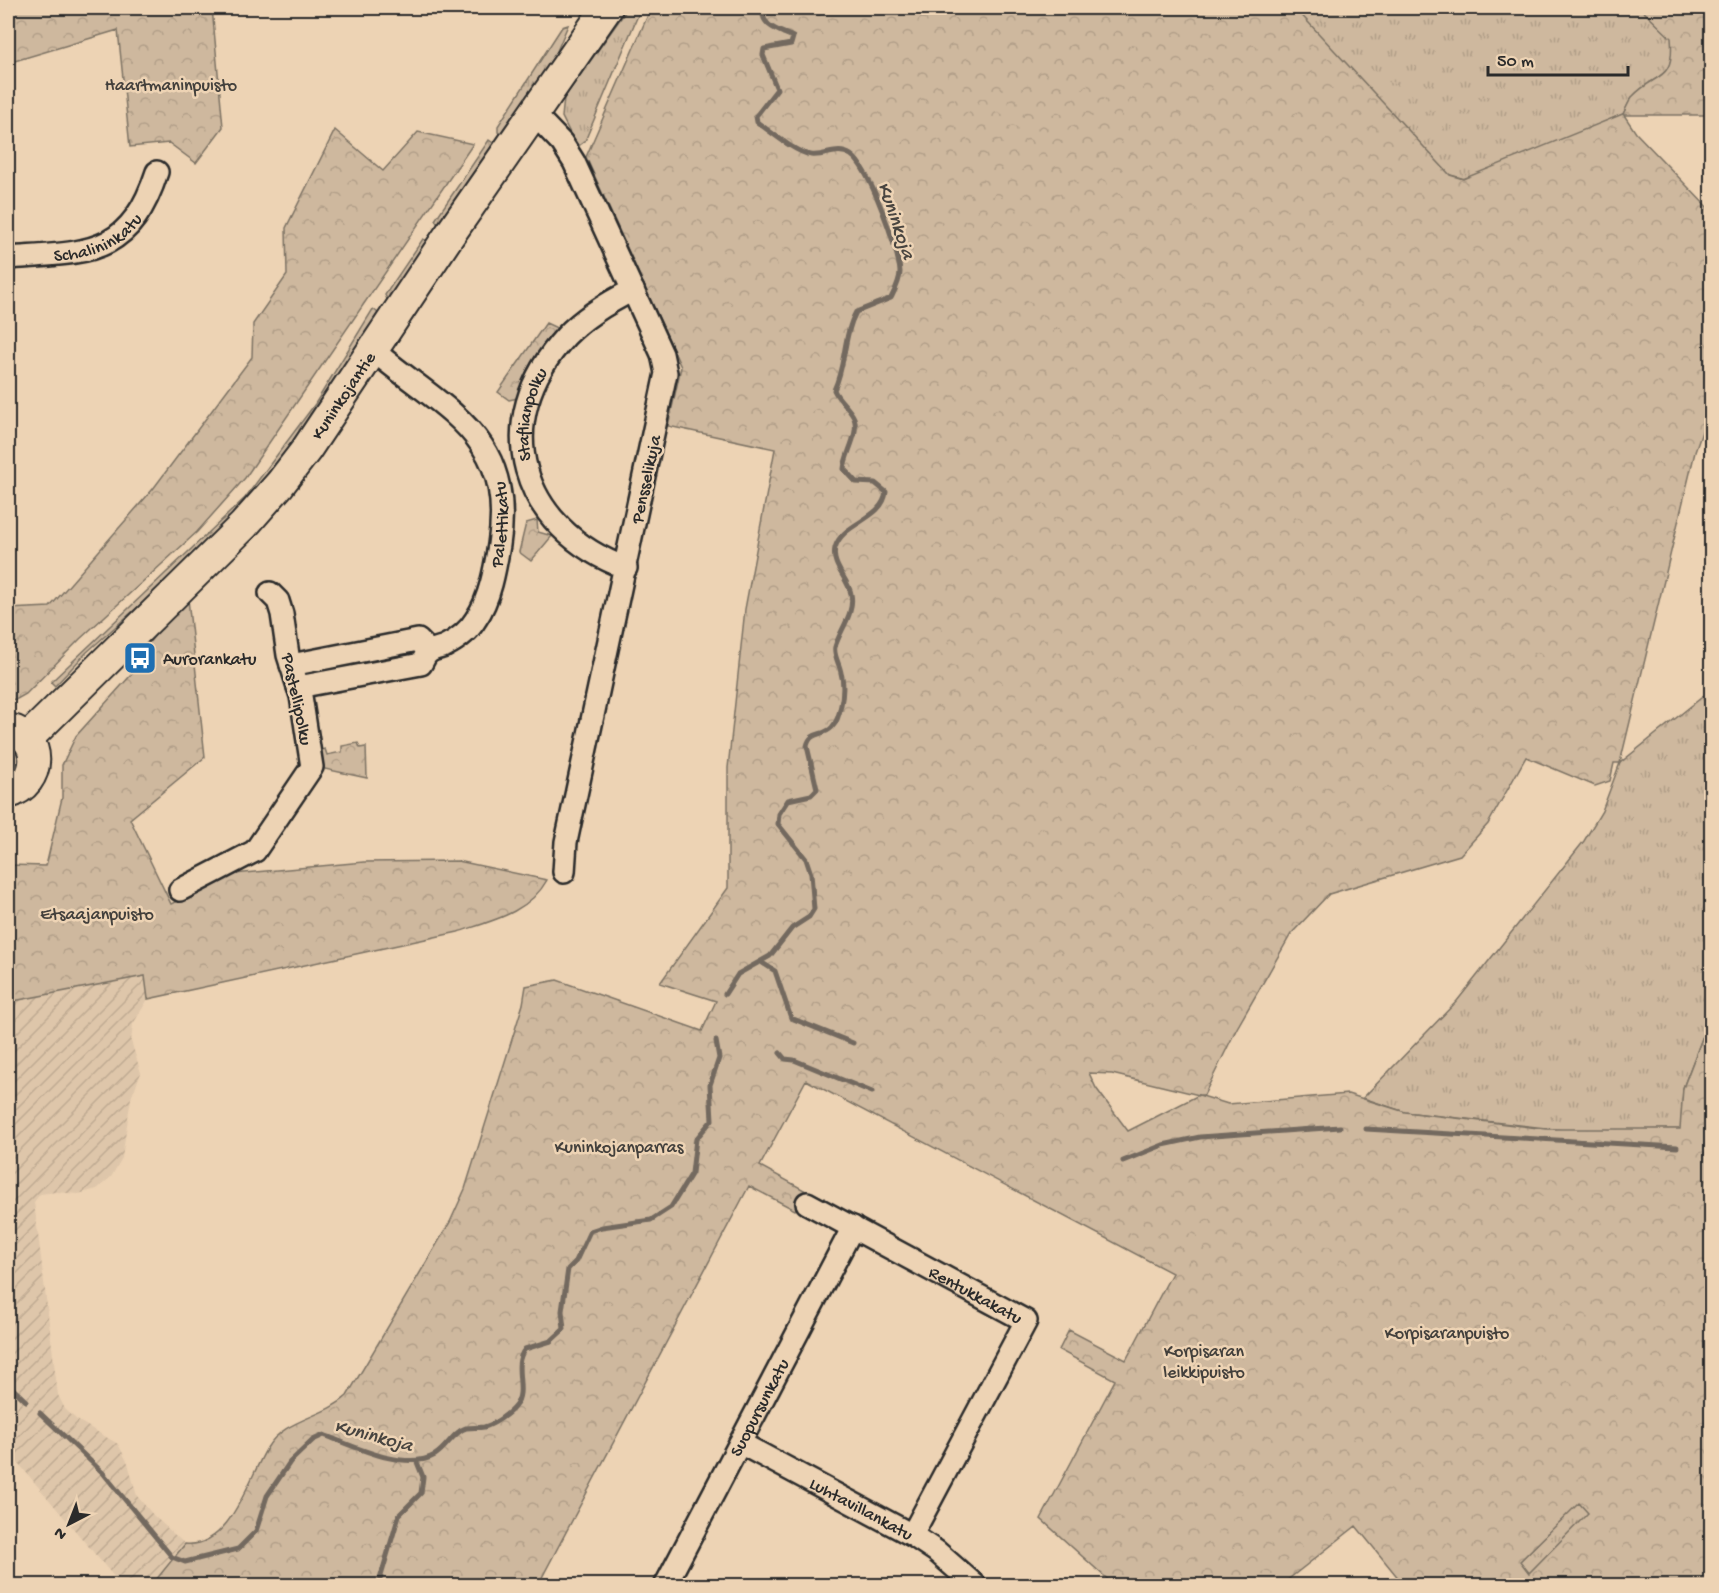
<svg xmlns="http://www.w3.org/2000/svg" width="1719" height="1593" viewBox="0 0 1719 1593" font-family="'Gochi Hand',sans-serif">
<defs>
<pattern id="industrial-furrows" width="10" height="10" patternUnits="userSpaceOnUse" patternTransform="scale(1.5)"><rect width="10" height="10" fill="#dec6aa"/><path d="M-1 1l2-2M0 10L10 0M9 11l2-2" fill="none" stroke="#bfaa92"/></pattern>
<pattern id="grass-tufts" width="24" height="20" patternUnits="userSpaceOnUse" patternTransform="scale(1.5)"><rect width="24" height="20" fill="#ceb89e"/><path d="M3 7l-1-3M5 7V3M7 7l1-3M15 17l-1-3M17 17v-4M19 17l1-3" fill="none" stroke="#b19e88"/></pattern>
<pattern id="forest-crowns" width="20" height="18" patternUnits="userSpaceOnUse" patternTransform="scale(1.5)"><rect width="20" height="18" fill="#ceb89e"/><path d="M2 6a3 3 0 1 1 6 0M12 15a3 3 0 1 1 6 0" fill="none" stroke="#b19e88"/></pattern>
</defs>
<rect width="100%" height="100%" fill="#edd3b4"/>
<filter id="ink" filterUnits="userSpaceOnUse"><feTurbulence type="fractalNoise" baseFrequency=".0167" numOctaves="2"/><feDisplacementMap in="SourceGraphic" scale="12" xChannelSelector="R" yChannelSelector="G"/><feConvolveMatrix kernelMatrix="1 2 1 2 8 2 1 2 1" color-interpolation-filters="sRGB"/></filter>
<g filter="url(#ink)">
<path fill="url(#industrial-furrows)" d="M 146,976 L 148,999 L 133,1024 L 131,1041 L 141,1073 L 131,1098 L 122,1158 L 111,1177 L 97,1189 L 78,1194 L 56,1192 L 40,1194 L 34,1202 L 58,1395 L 65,1409 L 77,1420 L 118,1444 L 128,1463 L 137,1496 L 154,1516 L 185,1544 L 151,1585 L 121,1585 L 8,1451 L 8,1002 Z"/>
<path fill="url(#grass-tufts)" stroke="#7c7264" stroke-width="1.5" d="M 628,8 L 641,8 L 585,141 L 577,147 L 562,117 L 564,98 Z
M 1290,8 L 1640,8 L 1672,38 C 1675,83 1656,71 1633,97 C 1629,101 1626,109 1623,114 L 1469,180 L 1439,172 Z
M 568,25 L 554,58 L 507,129 L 501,134 L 498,132 L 498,126 L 562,27 Z
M 489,140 L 496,145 L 439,226 L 435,220 Z
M 423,239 L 428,241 L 388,301 L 385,295 Z
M 373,309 L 378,313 L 321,410 L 283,464 L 194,557 L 87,652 L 55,686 L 51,682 L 245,498 L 315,404 Z
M 1711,690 L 1711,1015 L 1683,1088 L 1681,1129 L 1572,1131 L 1405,1112 L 1363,1098 L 1457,1001 L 1584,841 L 1602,811 L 1620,763 Z
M 1579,1502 L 1651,1585 L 1541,1585 L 1519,1562 Z"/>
<path fill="url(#forest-crowns)" stroke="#7c7264" stroke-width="1.5" fill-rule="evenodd" d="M 8,8 L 212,8 L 223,127 L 196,163 L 169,143 L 130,147 L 118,30 L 8,63 Z
M 651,8 L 1295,8 L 1450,175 L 1463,179 L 1623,114 C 1626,109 1629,101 1632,97 C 1656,71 1675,83 1671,38 L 1640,8 L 1711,8 L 1711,115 L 1624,115 L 1636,133 L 1711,211 L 1712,403 L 1695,452 L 1620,763 L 1614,763 L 1610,781 L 1595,786 L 1526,757 L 1488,824 L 1460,855 L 1329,894 L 1291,934 L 1237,1028 L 1204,1095 L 1199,1095 L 1228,1104 L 1348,1094 L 1405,1112 L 1547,1129 L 1680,1129 L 1683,1088 L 1711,1015 L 1711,1585 L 1404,1585 L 1356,1526 L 1281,1585 L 1114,1585 L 1041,1519 L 1115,1380 L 1059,1350 L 1069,1330 L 1126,1360 L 1172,1273 L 806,1080 L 760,1166 L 806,1191 L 795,1210 L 749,1186 L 538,1585 L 151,1586 L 185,1544 C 230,1549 248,1479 267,1448 C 284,1419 323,1418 347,1396 L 450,1222 L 465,1189 L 523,1004 L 526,986 L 557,980 L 702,1031 L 716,1001 L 660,983 L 728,888 L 728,768 L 735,703 L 745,609 L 775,449 L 668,426 L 681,367 L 586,157 ZM 1089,1073 L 1112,1074 L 1199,1095 L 1128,1131 L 1096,1088 ZM 1579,1503 L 1588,1513 L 1529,1573 L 1520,1561 Z
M 335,130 L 383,171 L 418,132 L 473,144 L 245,478 L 197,532 L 80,639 L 26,694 L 17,699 L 8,700 L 8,609 L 50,607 L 153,489 L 252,357 L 253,324 L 287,275 L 286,228 Z
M 546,323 L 559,329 L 522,397 L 509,400 L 498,392 Z
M 537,520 L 538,532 L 552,536 L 531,561 L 519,552 L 526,523 Z
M 188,599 L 205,757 L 130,819 L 171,904 L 234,874 L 364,862 L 458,861 L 547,880 C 529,913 491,921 458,932 L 148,999 L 145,976 L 8,1002 L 8,865 L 46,866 L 62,798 L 62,765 L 76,736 L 150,654 L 145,648 L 171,614 Z
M 358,743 L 360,748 L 366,747 L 367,778 L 320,768 L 318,751 L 325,749 L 327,755 L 342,752 L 342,746 Z"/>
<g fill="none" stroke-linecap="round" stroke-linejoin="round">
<path stroke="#73695e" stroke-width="5" d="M 810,8 L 819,13 L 829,8
M 761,962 L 775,971 L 791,1018 L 853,1043
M 725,994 L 738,974 L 770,956 L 792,928 L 809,917 L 814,909 L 811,874 L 806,859 L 778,824 L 779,814 L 788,800 L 811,795 L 817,789 L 807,746 C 812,724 834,746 841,705 C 843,696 844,682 841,673 C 840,665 833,654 835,647 C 840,630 855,613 851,594 C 848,578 831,566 835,548 C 842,522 883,520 886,492 L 875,483 L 856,482 L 844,469 C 845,454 860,433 854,418 C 849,407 839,401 834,390 C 846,365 843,336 856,312 L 891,298 C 895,290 900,281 900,272 C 899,250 869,167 851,155 C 837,146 826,157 811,155 C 796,153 771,132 757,122 L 756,116 L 777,89 L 763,55 L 764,49 L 791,44 L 793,37 C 778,30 760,26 763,8
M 780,1053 L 785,1059 L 794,1060 L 872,1092
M 1366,1129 L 1677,1147
M 1123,1161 L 1163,1145 L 1200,1137 L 1340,1127
M 8,1384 L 26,1401
M 40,1413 L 103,1473 L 172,1557 L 185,1562 L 238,1549 L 256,1531 L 267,1496 L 290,1462 L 313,1440 L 324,1435 C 353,1446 406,1472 435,1455 C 447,1448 453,1432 466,1428 C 472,1427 478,1428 484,1427 C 493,1425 509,1414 515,1406 C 528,1390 511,1366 525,1349 L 551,1341 L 564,1329 L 562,1311 L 568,1269 L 576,1261 L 590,1231 L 602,1227 L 651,1220 L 671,1207 L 692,1173 L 696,1139 L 712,1120 L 710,1085 L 719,1058 L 716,1041
M 378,1586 L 399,1515 L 421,1493 L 423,1477 L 417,1462"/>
<defs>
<g id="minor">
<path d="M 534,114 L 562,143 L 574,162 L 662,354 L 666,373 L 566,842 L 564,872"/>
<path id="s1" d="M 8,258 C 86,252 129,258 157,172"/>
<path id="s2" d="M 626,568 C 520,529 487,422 566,336 C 585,316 609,302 633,290"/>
<path d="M 291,665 L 418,640 L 429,651"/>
<path id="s3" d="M 298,687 L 421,664 C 423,661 425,655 428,653 C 432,649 440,648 445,646 C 457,640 469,631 476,619 C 490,599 495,569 499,545 C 516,436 445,411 374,351"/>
<path d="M 180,890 L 255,851 L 312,767 L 301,696 L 288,655 L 282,614 L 278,601 L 270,593"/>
<path id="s4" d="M 807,1203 L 1026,1321 L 912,1535"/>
<path id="s5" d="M 740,1443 L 912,1535 L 936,1551 L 976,1586"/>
<path id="s6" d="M 665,1586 L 853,1227"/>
</g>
<g id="secondary">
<path d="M 8,729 C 44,736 42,784 8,793"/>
<path id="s7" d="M 27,739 L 244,525 L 280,484 L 306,450 L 446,240 L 607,8"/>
</g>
</defs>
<use href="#minor" stroke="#2b2b2b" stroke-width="26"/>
<use href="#secondary" stroke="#2b2b2b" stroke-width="34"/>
<use href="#minor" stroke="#edd3b4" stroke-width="21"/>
<use href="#secondary" stroke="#edd3b4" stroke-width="30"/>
</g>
</g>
<defs>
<symbol id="bus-square" viewBox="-11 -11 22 22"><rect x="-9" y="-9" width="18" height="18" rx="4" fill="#1f6fb2" stroke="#edd3b4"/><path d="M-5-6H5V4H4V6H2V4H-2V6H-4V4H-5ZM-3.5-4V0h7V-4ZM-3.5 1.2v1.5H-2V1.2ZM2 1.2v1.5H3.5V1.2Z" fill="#fff"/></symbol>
</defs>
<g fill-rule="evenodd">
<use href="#bus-square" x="121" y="639" width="38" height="38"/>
</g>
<g text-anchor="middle" stroke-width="5" stroke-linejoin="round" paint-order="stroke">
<g font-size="18" fill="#43403c" stroke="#edd3b4">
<text x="171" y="90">Haartmaninpuisto</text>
<text x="97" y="919">Etsaajanpuisto</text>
<text x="619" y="1152">Kuninkojanparras</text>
<text x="1447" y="1338">Korpisaranpuisto</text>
<text x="1204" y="1356">Korpisaran<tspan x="1204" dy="21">leikkipuisto</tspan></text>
</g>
<g font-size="18" fill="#2b2b2b" stroke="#edd3b4">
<text dy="6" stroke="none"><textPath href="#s1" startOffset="94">Schalininkatu</textPath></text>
<text dy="6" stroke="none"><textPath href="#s7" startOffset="468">Kuninkojantie</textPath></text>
<text dy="6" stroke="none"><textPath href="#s2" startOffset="202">Staflianpolku</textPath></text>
<text transform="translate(645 479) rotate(-78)" y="6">Pensselikuja</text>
<text dy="6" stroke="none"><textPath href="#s3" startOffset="297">Palettikatu</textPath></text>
<text transform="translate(298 699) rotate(78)" y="6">Pastellipolku</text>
<text dy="6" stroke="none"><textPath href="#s4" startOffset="192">Rentukkakatu</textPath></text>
<text dy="6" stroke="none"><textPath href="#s6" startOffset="202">Suopursunkatu</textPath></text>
<text dy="6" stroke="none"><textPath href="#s5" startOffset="138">Luhtavillankatu</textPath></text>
</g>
<g font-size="18" fill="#2b2b2b" stroke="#edd3b4" text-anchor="start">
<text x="163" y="664">Aurorankatu</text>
</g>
<g font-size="20" font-style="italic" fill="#494540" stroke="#edd3b4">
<text transform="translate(898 220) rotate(71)" y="7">Kuninkoja</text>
<text transform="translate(374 1434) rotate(15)" y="7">Kuninkoja</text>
</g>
</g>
<rect width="1719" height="1593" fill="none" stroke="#edd3b4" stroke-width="30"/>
<rect x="15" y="15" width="1689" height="1563" fill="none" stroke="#2b2b2b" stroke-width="2" filter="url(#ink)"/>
<g transform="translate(69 1524) rotate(222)" stroke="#edd3b4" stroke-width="4.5" paint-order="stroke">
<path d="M0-4.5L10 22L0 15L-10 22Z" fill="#2b2b2b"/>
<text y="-9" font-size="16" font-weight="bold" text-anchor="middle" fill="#2b2b2b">N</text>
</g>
<path d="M1488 66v9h140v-9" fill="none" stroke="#2b2b2b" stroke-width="3"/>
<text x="1497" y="66" font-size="18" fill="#2b2b2b" stroke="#edd3b4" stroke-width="4.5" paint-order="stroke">50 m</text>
</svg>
